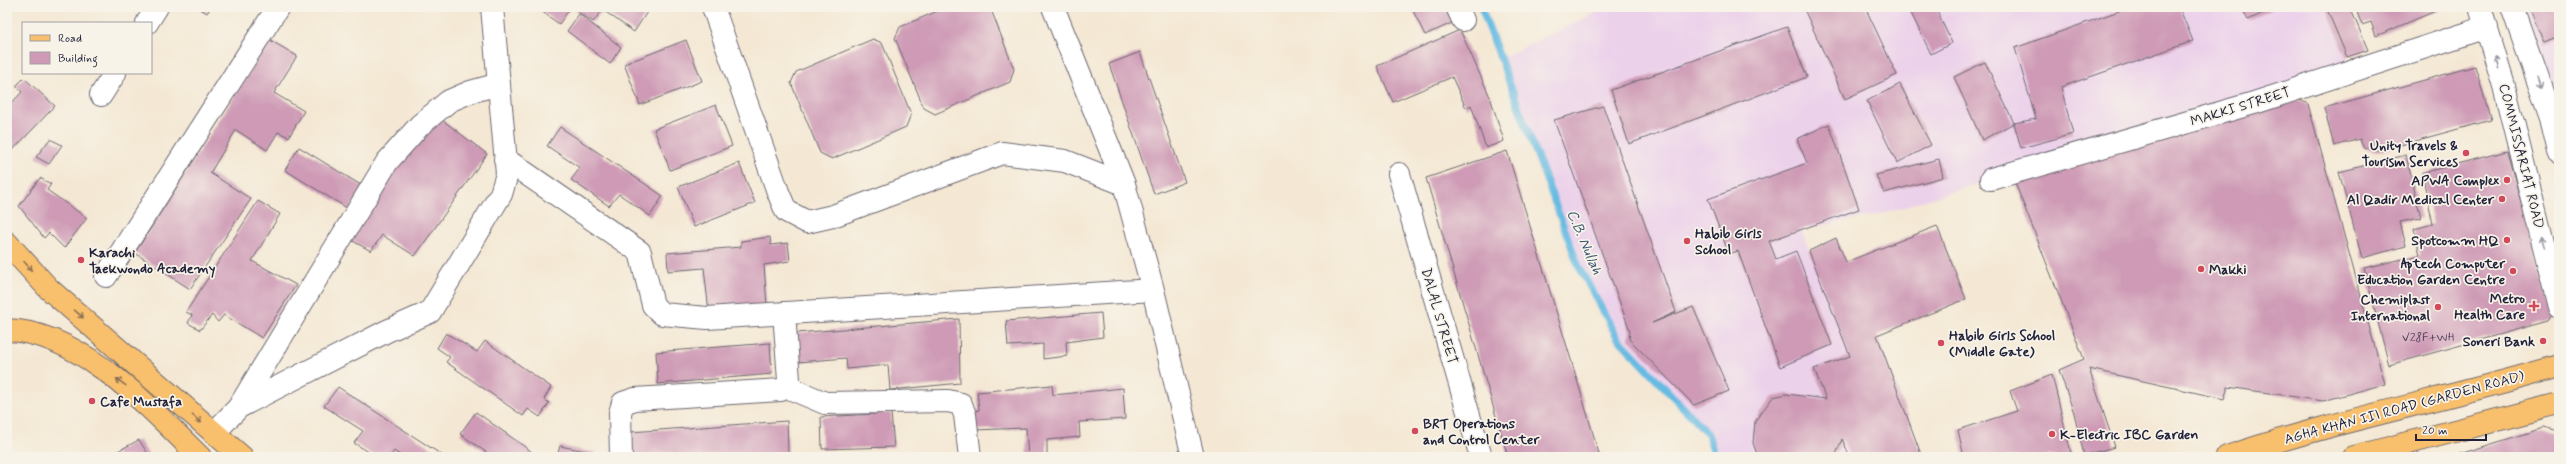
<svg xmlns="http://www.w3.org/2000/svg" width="2566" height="464" viewBox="0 0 2566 464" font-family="Mynerve,sans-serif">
<rect width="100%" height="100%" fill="#f7f3e8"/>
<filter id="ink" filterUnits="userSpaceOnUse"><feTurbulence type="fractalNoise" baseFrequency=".025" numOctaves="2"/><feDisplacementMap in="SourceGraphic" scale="8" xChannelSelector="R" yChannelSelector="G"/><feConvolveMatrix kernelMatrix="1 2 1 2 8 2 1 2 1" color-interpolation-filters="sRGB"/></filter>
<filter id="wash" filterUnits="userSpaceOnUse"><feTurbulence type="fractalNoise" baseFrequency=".012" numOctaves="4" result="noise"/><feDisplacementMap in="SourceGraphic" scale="16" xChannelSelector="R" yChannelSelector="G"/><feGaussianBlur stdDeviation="0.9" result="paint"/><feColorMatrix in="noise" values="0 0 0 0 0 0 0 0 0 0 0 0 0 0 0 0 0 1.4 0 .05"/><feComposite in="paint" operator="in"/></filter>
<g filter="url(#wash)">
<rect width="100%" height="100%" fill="#f4e8d4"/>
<path fill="#ecd1ea" d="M 1608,7 L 2326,7 L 2353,72 L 1991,179 L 1885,213 L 1801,230 L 1890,457 L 1714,457 L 1708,434 L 1617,337 L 1579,267 L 1501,58 Z
M 2525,7 L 2559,7 L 2559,105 Z"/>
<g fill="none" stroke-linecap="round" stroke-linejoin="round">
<path stroke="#66bbe2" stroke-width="7" d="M 1481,7 L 1579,267 L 1617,337 L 1708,434 L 1715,457"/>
</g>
<g id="blocks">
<path fill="#ce9ab5" d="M 197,7 L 211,7 L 207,13 Z
M 536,7 L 571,7 L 559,24 Z
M 571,7 L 639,7 L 647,12 L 634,32 L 603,10 L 593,22 Z
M 947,7 L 990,7 L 1014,69 L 1010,82 L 935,114 L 924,108 L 895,38 L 900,27 Z
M 1411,7 L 1444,7 L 1452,23 L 1425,35 Z
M 1803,7 L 1865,7 L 1897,75 L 1845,99 Z
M 1908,7 L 1935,7 L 1952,43 L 1931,54 Z
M 2130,7 L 2179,7 L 2193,41 L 2061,87 L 2073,134 L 2021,148 L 2014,123 L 1982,140 L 1954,77 L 1985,62 L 2014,123 L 2036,119 L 2015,48 Z
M 2241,7 L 2276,7 L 2248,20 Z
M 2326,7 L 2350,7 L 2368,50 L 2347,57 Z
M 2355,7 L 2445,7 L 2376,36 L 2371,22 L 2362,25 Z
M 2529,7 L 2559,7 L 2559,37 L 2544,43 Z
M 579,14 L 621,47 L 610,64 L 567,31 Z
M 1787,27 L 1807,77 L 1629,144 L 1611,90 Z
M 1460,30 L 1490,97 L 1504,141 L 1486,148 L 1471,105 L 1466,108 L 1452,77 L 1393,102 L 1377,66 Z
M 873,39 L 882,43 L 911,114 L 906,127 L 832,159 L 820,153 L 791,83 L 796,72 Z
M 270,40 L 297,56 L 274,93 L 304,111 L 289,137 L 278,132 L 267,150 L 236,130 L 210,173 L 251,199 L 190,289 L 135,253 Z
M 686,40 L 702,81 L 640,105 L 624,64 Z
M 1140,52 L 1185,182 L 1154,194 L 1109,64 Z
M 2475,66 L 2491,120 L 2378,151 L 2363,147 L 2360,139 L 2334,146 L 2324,108 Z
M 24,78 L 55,106 L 7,156 L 7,108 L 22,92 L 16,86 Z
M 1900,84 L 1931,145 L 1897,163 L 1867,101 Z
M 2300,100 L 2308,104 L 2385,384 L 2323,401 L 2228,387 L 2224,399 L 2089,369 L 2115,447 L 2084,455 L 2074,413 L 2059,370 L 2084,359 L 2014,180 Z
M 716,105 L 732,146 L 670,170 L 654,129 Z
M 1603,106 L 1676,312 L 1652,323 L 1693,307 L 1729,391 L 1694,405 L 1629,339 L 1630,331 L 1554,120 Z
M 441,119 L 487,154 L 415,256 L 382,235 L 371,251 L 349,239 L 401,161 Z
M 1829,124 L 1859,209 L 1769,241 L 1776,259 L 1796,251 L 1832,345 L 1780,367 L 1738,251 L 1729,254 L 1708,199 L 1807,163 L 1797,139 Z
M 560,127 L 663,196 L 650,216 L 619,194 L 609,206 L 571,180 L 580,168 L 547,146 Z
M 50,139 L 62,145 L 49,164 L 36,157 Z
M 299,147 L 364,187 L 350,210 L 285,170 Z
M 1507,151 L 1572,363 L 1600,457 L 1508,457 L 1426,178 Z
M 2507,151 L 2552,315 L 2548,321 L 2389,365 L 2364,268 L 2420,255 L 2414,229 L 2433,224 L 2422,173 Z
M 2406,155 L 2421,218 L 2400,222 L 2406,246 L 2362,258 L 2339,172 Z
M 1939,159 L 1943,177 L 1884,193 L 1876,175 Z
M 739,163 L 755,203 L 694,227 L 678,187 Z
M 40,178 L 51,184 L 47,190 L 87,218 L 64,248 L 49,233 L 44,238 L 19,206 Z
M 258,201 L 280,214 L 252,261 L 296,285 L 262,338 L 224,315 L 218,322 L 212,315 L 200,330 L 188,323 L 192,315 L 186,312 Z
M 1937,226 L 1966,299 L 1877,335 L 1922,457 L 1850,457 L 1842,439 L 1835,457 L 1758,457 L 1753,443 L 1755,421 L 1773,397 L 1787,394 L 1826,399 L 1814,369 L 1850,356 L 1809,251 L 1836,238 L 1846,262 Z
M 770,237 L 771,245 L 788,243 L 790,261 L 764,265 L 767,306 L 709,312 L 704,268 L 668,271 L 667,253 L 741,247 L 741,241 Z
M 1101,313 L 1103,337 L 1066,342 L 1067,356 L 1043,359 L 1043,344 L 1008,346 L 1006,321 Z
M 959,319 L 960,383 L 890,390 L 888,365 L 847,369 L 846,358 L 798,362 L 797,333 Z
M 446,333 L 477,352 L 485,341 L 551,387 L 544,399 L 549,403 L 540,417 L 528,409 L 523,416 L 446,362 L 450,357 L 437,348 Z
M 770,343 L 772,374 L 658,384 L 656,352 Z
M 2052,375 L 2072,457 L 1964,457 L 1958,430 L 2017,411 L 2010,391 Z
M 1052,385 L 1053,395 L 1123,388 L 1125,419 L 1079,422 L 1080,437 L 1047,440 L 1047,457 L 1028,457 L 1026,428 L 974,430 L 972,411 L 979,410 L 977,392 Z
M 338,387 L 445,457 L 403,457 L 394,451 L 389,457 L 377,457 L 354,443 L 363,431 L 324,406 Z
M 476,412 L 532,452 L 529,457 L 493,457 L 460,434 Z
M 891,413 L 894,447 L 822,449 L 821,417 Z
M 787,421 L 788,453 L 737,457 L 632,457 L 630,432 Z
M 2543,428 L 2559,432 L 2559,457 L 2450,457 Z
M 139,440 L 150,457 L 118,457 L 116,452 Z
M 560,446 L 596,453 L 596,457 L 557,457 Z"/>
</g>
</g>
<g filter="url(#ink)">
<use href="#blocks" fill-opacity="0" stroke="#6c6771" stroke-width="1"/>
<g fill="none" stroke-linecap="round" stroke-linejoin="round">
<defs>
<path id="minor" d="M 713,7 L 778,192 L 786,211 L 807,222 L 833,216 L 1002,153 L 1065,161 L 1124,184 L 1153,290 L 1193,457
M 1053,7 L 1124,184
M 1457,7 L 1463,20
M 2480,7 L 2504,86 L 2559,307
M 2512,7 L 2551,118 L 2559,152
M 147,23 L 157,7
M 101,95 L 115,73
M 505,159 L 640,252 L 653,305 L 662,314 L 707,318 L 1153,290
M 1399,174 L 1481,457
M 1991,179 L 2254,103 L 2487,27
M 106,276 L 278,7
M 787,387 L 825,403 L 948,401 L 961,404 L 965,415 L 970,457
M 239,407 L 387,162 L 420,125 L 449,101 L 470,92 L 499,84
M 214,433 L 239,407 L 387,331 L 430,312 L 501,194 L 507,174 L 492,7
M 621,457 L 620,413 L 623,403 L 635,399 L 781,390 L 787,387 L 789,380 L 784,313"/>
<path id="major" d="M 7,243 L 49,289 L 242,457
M 7,330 C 81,332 150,408 200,457
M 2227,457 C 2336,420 2449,399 2559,366
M 2354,457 L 2559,404"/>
</defs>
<use href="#minor" stroke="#6c6771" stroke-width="24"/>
<use href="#major" stroke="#6c6771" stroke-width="24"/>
<use href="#minor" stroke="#fff" stroke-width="22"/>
<use href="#major" stroke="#f8bf6c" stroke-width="22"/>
</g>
<defs><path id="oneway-shaft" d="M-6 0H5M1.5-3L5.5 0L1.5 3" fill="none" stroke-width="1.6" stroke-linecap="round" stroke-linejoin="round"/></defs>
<g stroke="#9c9ca7">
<use href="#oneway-shaft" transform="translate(2497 62) rotate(-106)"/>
<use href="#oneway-shaft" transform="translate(2539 83) rotate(71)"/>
<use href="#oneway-shaft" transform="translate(2543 242) rotate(-104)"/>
</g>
<g stroke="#8d7054">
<use href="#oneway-shaft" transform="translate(28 266) rotate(48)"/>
<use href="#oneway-shaft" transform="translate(79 314) rotate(41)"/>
<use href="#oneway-shaft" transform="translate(121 382) rotate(-143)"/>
<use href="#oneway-shaft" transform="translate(197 419) rotate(41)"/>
</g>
</g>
<g fill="#d1495b" stroke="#f7f3e8" stroke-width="1.5">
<circle cx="2466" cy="153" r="4"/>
<circle cx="2507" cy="180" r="4"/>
<circle cx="2502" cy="199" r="4"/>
<circle cx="2507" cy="240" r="4"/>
<circle cx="1687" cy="241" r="4"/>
<circle cx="81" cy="260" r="4"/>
<circle cx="2201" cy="269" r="4"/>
<circle cx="2513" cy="271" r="4"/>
<path d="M2532 300h4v4h4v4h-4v4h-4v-4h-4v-4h4z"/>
<circle cx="2438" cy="307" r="4"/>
<circle cx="2543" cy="341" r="4"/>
<circle cx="1941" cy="343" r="4"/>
<circle cx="92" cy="401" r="4"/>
<circle cx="1415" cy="431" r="4"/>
<circle cx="2052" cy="434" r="4"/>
</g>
<g text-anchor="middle" stroke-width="3.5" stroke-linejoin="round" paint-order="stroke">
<g font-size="12" fill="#4d405a">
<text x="2428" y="341">V28F+WH</text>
</g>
<g font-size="14" fill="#22223b" stroke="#f7f3e8">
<text transform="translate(2240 106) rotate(-17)" y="5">MAKKI STREET</text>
<text transform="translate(2522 156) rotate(76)" y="5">COMMISSARIAT ROAD</text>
<text transform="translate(1440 316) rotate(74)" y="5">DALAL STREET</text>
<text transform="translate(2404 407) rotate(-15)" y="5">AGHA KHAN III ROAD (GARDEN ROAD)</text>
</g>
<g font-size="14" font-weight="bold" fill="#22223b" stroke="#f7f3e8" text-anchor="end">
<text x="2458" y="150">Unity Travels &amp;<tspan x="2458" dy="16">Tourism Services</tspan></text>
<text x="2499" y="185">APWA Complex</text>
<text x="2494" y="204">Al Qadir Medical Center</text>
<text x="1695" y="238" text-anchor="start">Habib Girls<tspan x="1695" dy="16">School</tspan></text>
<text x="2499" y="245">Spotcomm HQ</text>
<text x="89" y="257" text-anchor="start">Karachi<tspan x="89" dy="16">Taekwondo Academy</tspan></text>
<text x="2505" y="268">Aptech Computer<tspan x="2505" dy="16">Education Garden Centre</tspan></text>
<text x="2209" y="274" text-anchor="start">Makki</text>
<text x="2525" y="303">Metro<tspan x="2525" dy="16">Health Care</tspan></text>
<text x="2430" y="304">Chemiplast<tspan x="2430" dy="16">International</tspan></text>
<text x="1949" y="340" text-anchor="start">Habib Girls School<tspan x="1949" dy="16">(Middle Gate)</tspan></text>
<text x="2535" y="346">Soneri Bank</text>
<text x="100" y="406" text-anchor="start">Cafe Mustafa</text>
<text x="1423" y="428" text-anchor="start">BRT Operations<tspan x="1423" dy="16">and Control Center</tspan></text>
<text x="2060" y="439" text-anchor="start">K-Electric IBC Garden</text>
</g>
<g font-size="15" font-style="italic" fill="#3a5875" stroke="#f7f3e8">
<text transform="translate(1585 242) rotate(67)" y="5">C.B. Nullah</text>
</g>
</g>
<rect width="2566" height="464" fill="none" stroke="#f7f3e8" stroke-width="24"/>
<rect x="22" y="22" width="130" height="52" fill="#f7f3e8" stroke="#a29fa3"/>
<rect x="30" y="35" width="20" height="6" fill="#f8bf6c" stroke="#a29fa3"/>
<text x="58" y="42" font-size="12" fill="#22223b">Road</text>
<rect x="30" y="52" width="20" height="12" fill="#ce9ab5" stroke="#a29fa3"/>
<text x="58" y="62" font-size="12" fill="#22223b">Building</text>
<path d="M2416 434v6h70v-6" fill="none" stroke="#22223b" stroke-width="2"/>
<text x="2422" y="434" font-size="12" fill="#22223b" stroke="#f7f3e8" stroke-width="3" paint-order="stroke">20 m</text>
</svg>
